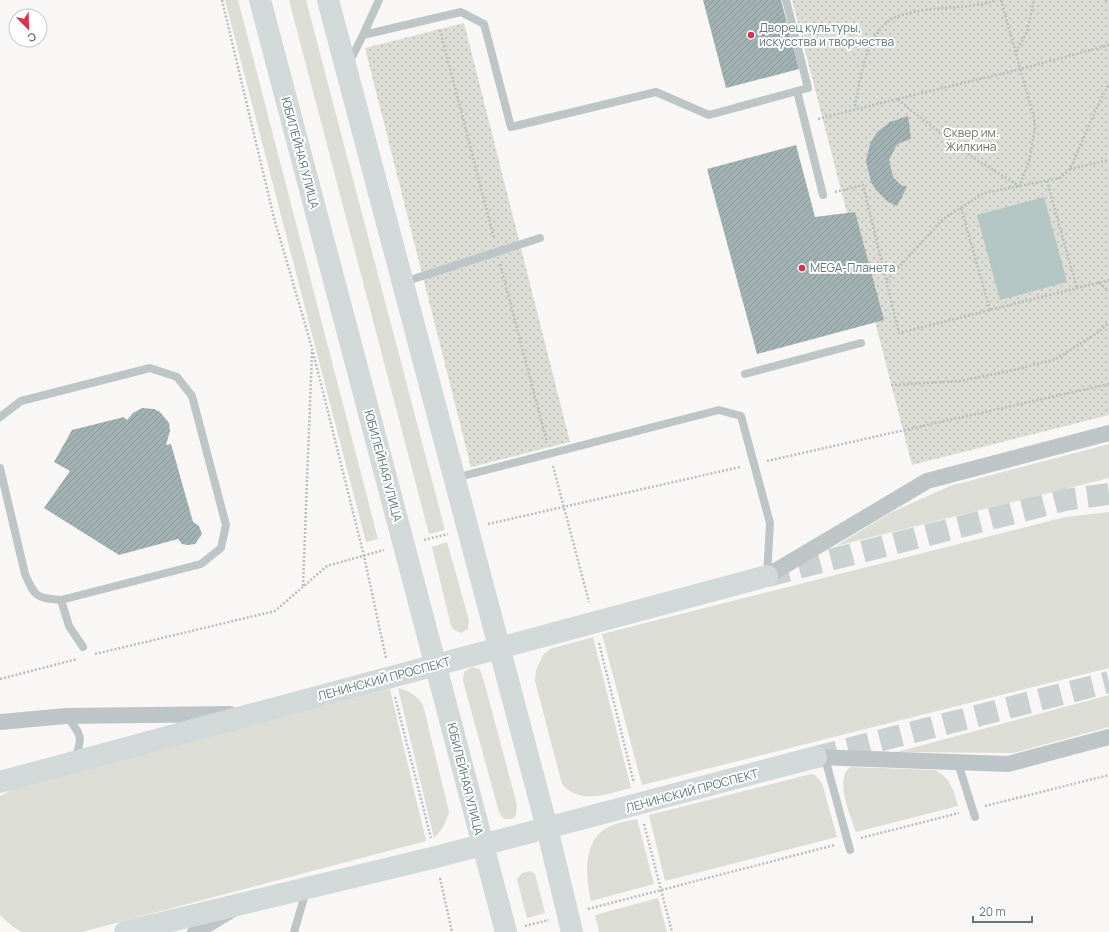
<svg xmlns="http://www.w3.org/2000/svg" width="1109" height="932" viewBox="0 0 1109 932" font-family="Manrope,sans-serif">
<defs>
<pattern id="park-dots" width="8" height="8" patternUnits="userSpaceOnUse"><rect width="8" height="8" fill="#dcddd5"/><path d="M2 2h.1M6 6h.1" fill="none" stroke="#b6b8b2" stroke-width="1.8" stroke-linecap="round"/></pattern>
<pattern id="building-hatch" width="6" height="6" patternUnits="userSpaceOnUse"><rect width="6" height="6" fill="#a2b2b2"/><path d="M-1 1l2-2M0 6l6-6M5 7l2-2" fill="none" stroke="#879696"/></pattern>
</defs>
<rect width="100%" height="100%" fill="#f8f7f6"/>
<path fill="#dcddd5" d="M 225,0 L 238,0 L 378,539 L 366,542 Z
M 289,0 L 306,0 L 445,530 L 429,534 Z
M 1109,444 L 1109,478 L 836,546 L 890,513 L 950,486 Z
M 1109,512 L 1109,668 L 642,785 L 602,634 L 1065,517 Z
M 447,542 L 469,620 L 468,629 L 461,633 L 454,630 L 451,626 L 432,547 Z
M 593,637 L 631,788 C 607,794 580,805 562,784 L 535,681 L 536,670 L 543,655 L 550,649 Z
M 472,667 L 479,669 L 482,674 L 517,805 L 516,816 L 512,819 L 504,819 L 499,812 L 463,681 L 464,672 Z
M 398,688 C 410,691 416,695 423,705 L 449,812 C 446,823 442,830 434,838 Z
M 390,689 L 426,841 L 82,932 L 22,932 L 13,927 L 0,915 L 0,796 L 17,787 Z
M 1109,695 L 1109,727 L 1013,753 L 897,752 Z
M 851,767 L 935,770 C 950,777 954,791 958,806 L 856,832 C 851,817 833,777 851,767 Z
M 811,774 L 815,775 L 822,783 L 837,837 L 665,881 L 649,815 Z
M 637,819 L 654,884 L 591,901 C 586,878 582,844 605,829 C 614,823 627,821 637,819 Z
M 530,871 L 535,874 L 545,913 L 527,918 L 517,879 L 522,873 Z
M 658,898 L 667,932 L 599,932 L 595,915 Z"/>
<path fill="url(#park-dots)" d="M 792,0 L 1109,0 L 1109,415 L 912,465 Z
M 464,23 L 570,442 L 471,467 L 365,48 Z"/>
<path fill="#b4c6c3" d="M 1044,197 L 1067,282 L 1000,300 L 977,215 Z"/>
<path fill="url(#building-hatch)" d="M 703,0 L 781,0 L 799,69 L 726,88 Z
M 908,116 L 911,139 L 900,143 L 896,146 L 889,160 L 893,177 L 901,185 L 907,187 L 897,206 L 888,202 L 876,190 L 871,182 L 866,161 L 870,144 L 877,132 L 890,122 Z
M 796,145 L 815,217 L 855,212 L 884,320 L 757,354 L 707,169 Z
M 142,408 L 154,409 L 160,412 L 169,423 L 170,431 L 166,445 L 171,444 L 193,522 L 199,526 L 202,534 L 195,544 L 188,545 L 182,544 L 178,539 L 119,555 L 44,508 L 70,471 L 54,462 L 72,430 L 124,417 L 127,420 L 133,413 Z"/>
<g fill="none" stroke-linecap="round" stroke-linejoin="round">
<path stroke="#cad1d1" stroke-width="22" stroke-dasharray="22 11" stroke-linecap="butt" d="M 767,576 L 1065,500 L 1109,494
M 816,757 L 1109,682"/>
<path stroke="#b8bebe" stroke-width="2.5" stroke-dasharray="2 2" stroke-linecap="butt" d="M 222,0 L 274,218 L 312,348 L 364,556 L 386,658
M 1001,0 L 1034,118 L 1035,128 L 1029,162 L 1019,186 L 964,152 L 897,99 L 1021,69 L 1109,45
M 1105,0 L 1109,1
M 440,30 L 494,238
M 1016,52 L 1027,32 L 1034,0
M 854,110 C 860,82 865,35 892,19 C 898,15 917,11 924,10 C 951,6 970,9 997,0
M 818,119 L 897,99
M 1070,169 L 1109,160
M 1047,181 L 1077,289
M 835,192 L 863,185 L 899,333 L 1109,280
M 961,208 L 990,310
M 500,264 L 547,442
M 887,280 L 943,219 L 984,193 L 1060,178 L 1070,169 L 1098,105 L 1109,84
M 1099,283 L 1109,291
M 891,385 L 960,381 L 1014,370 L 1056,359 L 1097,333 L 1109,323
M 767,461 L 1109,384
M 553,466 L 589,602
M 488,524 L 740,467
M 424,540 L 448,534
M 303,586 L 312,352
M 599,643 L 634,783
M 95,654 L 275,611 L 327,566 L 384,550
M 0,679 L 77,659
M 395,697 L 431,838
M 985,806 L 1109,775
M 644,824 L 672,932
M 861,838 L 959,813
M 440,878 L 452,932
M 588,909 L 835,845
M 525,926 L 549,920"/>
<path stroke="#bdc5c6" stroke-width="8" d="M 363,35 L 379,0
M 349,63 L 363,35 L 461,12 L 484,24 L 511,127 L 656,92 L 709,115 L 808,88 L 786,0
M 797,91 L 823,195
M 404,282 L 540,238
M 745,374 L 861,343
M 0,417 L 21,401 L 150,368 L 177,377 L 192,396 L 226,525 L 221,548 L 201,564 L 61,600 C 36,598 35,597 25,574 L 0,468
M 455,478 L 719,410 L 741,416 L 770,523 L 767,576
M 61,600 L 69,626 L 83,647
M 67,717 C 81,734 84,738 74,759
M 825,758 L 850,850
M 958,763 L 975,817
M 294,932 L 306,891"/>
<path stroke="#bdc5c6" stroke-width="16" d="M 767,576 L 927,481 L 1109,433
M 0,722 L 66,716 L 230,714
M 816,757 L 1008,764 L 1109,737
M 195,932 L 230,911"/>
<path stroke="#d2d9d9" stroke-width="22" d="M 260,0 L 506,932
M 328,0 L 547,828 L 572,932
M 0,782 L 767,576
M 125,932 L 436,857 L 816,757"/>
</g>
<g fill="#e02e4d" stroke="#fff" stroke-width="1.5">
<circle cx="751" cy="35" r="4"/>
<circle cx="802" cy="268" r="4"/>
</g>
<g text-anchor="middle" stroke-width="4" stroke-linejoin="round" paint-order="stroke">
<g font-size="12" fill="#5f797a" stroke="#fff" text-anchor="start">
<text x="759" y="32">Дворец культуры,<tspan x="759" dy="14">искусства и творчества</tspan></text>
<text x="810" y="272">MEGA-Планета</text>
</g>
<g font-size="12" fill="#6f7863" stroke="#fff">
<text x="971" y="137">Сквер им.<tspan x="971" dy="14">Жилкина</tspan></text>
</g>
<g font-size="12" fill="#5f797a" stroke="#fff">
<text transform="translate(300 153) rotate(75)" y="4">ЮБИЛЕЙНАЯ УЛИЦА</text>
<text transform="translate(383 466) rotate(75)" y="4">ЮБИЛЕЙНАЯ УЛИЦА</text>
<text transform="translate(384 679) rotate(-15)" y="4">ЛЕНИНСКИЙ ПРОСПЕКТ</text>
<text transform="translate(465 779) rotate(76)" y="4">ЮБИЛЕЙНАЯ УЛИЦА</text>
<text transform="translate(692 791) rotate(-15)" y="4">ЛЕНИНСКИЙ ПРОСПЕКТ</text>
</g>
</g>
<g transform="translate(28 28) rotate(157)"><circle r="19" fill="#ffffff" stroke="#bfc9ca"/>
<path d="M0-3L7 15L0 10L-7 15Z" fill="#e02e4d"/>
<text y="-6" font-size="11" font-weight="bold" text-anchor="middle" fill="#5f797a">С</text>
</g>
<path d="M973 916v6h59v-6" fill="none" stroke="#5f797a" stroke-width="2"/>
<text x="979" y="916" font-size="12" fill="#5f797a" stroke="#ffffff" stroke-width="3" paint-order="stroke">20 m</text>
</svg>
